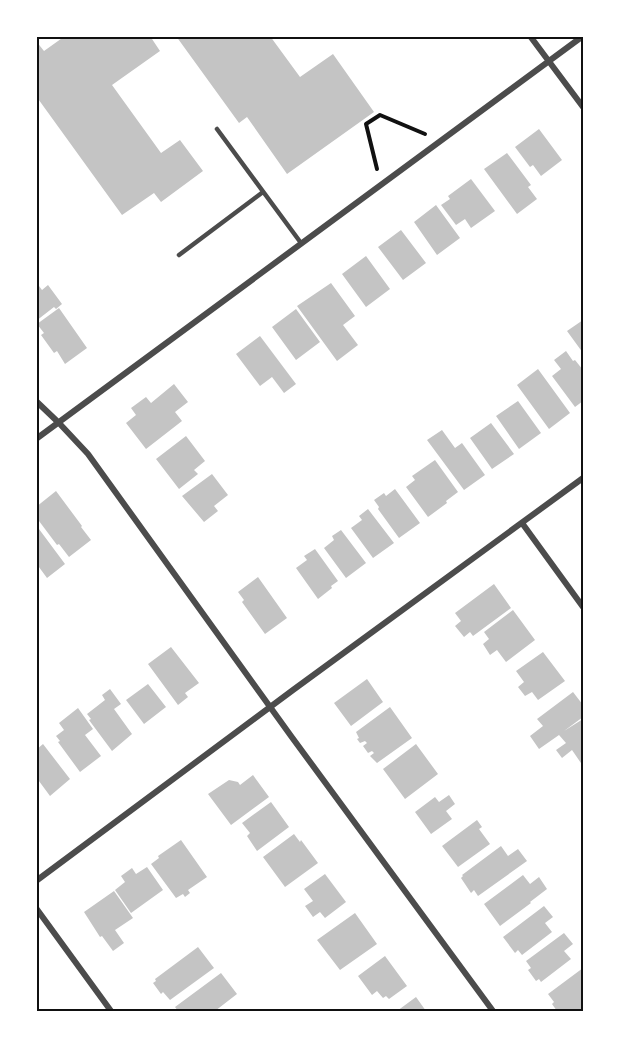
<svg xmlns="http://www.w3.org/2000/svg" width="619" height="1047" viewBox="0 0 619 1047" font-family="'Open Sans',sans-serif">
<rect width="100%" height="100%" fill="#fff"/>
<path fill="#c4c4c4" d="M 65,36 L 156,36 L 152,39 L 160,51 L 112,85 L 161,153 L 180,140 L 203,171 L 161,202 L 154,193 L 122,215 L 36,96 L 36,41 L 44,51 Z
M 176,36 L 270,36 L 300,77 L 333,54 L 374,112 L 287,174 L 247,117 L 239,123 Z
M 539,129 L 562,160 L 541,176 L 533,165 L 530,167 L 515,147 Z
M 507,153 L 531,185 L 528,187 L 537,199 L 517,214 L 484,169 Z
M 471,179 L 495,211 L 471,228 L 465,219 L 456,225 L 441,205 L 450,199 L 448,196 Z
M 436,205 L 460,238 L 437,255 L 414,222 Z
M 401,230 L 426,263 L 403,280 L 378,247 Z
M 366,256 L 390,289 L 366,307 L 342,274 Z
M 36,282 L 42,290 L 48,285 L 62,304 L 56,309 L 54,307 L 36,321 Z
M 331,283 L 355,316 L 343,325 L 358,345 L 337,361 L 297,306 Z
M 59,308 L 87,348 L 65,364 L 57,351 L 54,353 L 41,335 L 44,333 L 37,324 Z
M 296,309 L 320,342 L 296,360 L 272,327 Z
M 583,320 L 583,353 L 567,331 Z
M 260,336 L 296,384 L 284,393 L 272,377 L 260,386 L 236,354 Z
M 566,351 L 573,361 L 575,360 L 583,370 L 583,401 L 575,407 L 552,376 L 561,369 L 554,360 Z
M 538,369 L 570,413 L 549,429 L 517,385 Z
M 174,384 L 188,402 L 175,412 L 182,421 L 146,449 L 126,423 L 136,415 L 131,408 L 146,397 L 151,403 Z
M 518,401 L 541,433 L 519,449 L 496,416 Z
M 491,423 L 514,454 L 492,469 L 470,438 Z
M 442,430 L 455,448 L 462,443 L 485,475 L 464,490 L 427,440 Z
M 186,436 L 205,461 L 194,470 L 198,474 L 179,489 L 156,459 Z
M 435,460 L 458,492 L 446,501 L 447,503 L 428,517 L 406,487 L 415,480 L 412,476 Z
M 212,474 L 228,495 L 214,506 L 218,511 L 204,522 L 182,496 Z
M 395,489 L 420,523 L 399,538 L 378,509 L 379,507 L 374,500 L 384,493 L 386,496 Z
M 56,491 L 82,526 L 81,527 L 91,540 L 69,557 L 59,544 L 57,545 L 36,517 L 36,507 Z
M 368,509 L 394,543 L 373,558 L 351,528 L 362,520 L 359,516 Z
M 36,525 L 65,564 L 47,578 L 36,563 Z
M 341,530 L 366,563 L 346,578 L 324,548 L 334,540 L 332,536 Z
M 315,549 L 338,581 L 331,586 L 332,588 L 318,599 L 296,568 L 307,560 L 304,556 Z
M 258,577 L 287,618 L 265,634 L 242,602 L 244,600 L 238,592 Z
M 494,584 L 511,608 L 473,636 L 470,632 L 464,637 L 455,626 L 461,621 L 455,613 Z
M 513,610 L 535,640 L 506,662 L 497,650 L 490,655 L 483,644 L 489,639 L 484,632 Z
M 171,647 L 199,683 L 185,693 L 188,697 L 178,705 L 148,664 Z
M 543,652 L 565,681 L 538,700 L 532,692 L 525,696 L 518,687 L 524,682 L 516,671 Z
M 367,679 L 383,702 L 351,726 L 334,703 Z
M 148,684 L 166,707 L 144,724 L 126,700 Z
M 110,689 L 121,704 L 114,709 L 132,734 L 112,751 L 89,720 L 91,719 L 87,714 L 105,700 L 102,695 Z
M 573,692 L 583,705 L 583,717 L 564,731 L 583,719 L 583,766 L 572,750 L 562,758 L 556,750 L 566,743 L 559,735 L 539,749 L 530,736 L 543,726 L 537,719 Z
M 390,707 L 412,738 L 377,763 L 370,756 L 374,753 L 372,751 L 368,753 L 363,746 L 367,743 L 365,741 L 360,743 L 357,739 L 359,738 L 356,732 Z
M 78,708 L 93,729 L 85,735 L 101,756 L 80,772 L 58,742 L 60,741 L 56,736 L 64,730 L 59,723 Z
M 43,744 L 70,779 L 50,796 L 36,777 L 36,750 Z
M 416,744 L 438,774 L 405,799 L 383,769 Z
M 253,775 L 269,797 L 231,825 L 208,794 L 229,780 L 238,782 L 240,785 Z
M 449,795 L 455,804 L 446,811 L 452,819 L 431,834 L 415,812 L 435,797 L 439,802 Z
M 271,802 L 289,827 L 257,851 L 247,836 L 250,833 L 242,823 Z
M 477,820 L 482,827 L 479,829 L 490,844 L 458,867 L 442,846 Z
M 294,834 L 300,842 L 301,840 L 318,863 L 285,887 L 263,857 Z
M 181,840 L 207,877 L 188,890 L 190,893 L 185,897 L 183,894 L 176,898 L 151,864 L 159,858 L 158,856 Z
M 501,846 L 508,856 L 518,849 L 527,861 L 478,896 L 474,890 L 471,893 L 461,878 L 463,876 L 462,875 Z
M 147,867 L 163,890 L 131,913 L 115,890 L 125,882 L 121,876 L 132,868 L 136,874 Z
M 325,874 L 346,902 L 325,918 L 320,912 L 313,917 L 305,906 L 313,901 L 304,889 Z
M 523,875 L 530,884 L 539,877 L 547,889 L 530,902 L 531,903 L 500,926 L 484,904 Z
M 114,891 L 133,918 L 115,930 L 124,943 L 113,951 L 102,936 L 100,937 L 84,912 Z
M 544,906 L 553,917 L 545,923 L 552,932 L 522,955 L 518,950 L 515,953 L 503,937 Z
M 355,913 L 377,944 L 340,970 L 317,940 Z
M 564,933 L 573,944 L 564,951 L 571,959 L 541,982 L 539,979 L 536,981 L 528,970 L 531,968 L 526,961 Z
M 198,947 L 214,968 L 170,1000 L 163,992 L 161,994 L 153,983 L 156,981 L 155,979 Z
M 385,956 L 407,986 L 389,999 L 386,996 L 383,998 L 377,991 L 372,995 L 358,976 Z
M 583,968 L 583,1011 L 557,1011 L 552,1004 L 554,1002 L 548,994 Z
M 221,973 L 237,994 L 215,1011 L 178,1011 L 175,1007 Z
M 416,997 L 426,1011 L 397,1011 Z"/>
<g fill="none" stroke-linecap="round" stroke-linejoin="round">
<path stroke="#111" stroke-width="4" d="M 377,169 L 366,124 L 380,115 L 425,134"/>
<path stroke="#4c4c4c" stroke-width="4.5" d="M 217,129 L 301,243
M 179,255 L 263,192"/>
<path stroke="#4c4c4c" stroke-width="6" d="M 530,36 L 583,107
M 36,401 L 59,423 L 88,454 L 291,736 L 493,1011
M 36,439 L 583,36
M 522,523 L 583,607
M 36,881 L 293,690 L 583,478
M 36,908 L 111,1011"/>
</g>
<rect width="619" height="1047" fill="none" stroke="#ffffff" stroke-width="75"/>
<rect x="38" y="38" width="544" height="972" fill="none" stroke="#111" stroke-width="2"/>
</svg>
